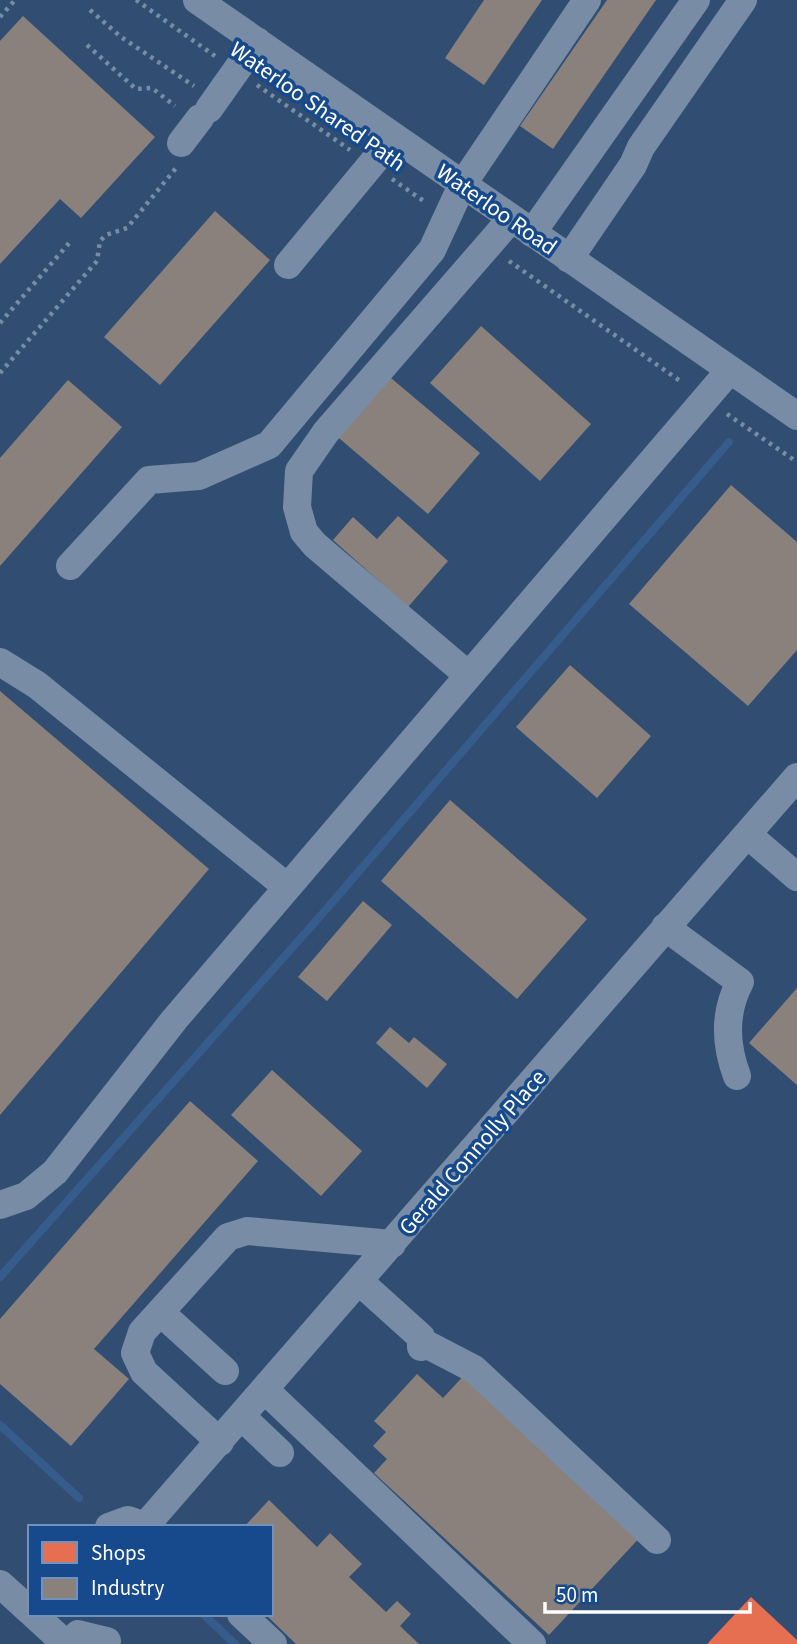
<svg xmlns="http://www.w3.org/2000/svg" width="797" height="1644" viewBox="0 0 797 1644" font-family="'Source Sans 3',sans-serif">
<rect width="100%" height="100%" fill="#314e72"/>
<path fill="#e76f51" d="M 751,1597 L 797,1640 L 797,1644 L 707,1644 Z"/>
<path fill="#8a817c" d="M 484,0 L 542,0 L 484,85 L 445,58 Z
M 607,0 L 656,0 L 553,149 L 520,126 Z
M 23,16 L 155,137 L 81,218 L 60,199 L 0,264 L 0,41 Z
M 215,211 L 270,260 L 160,385 L 104,337 Z
M 481,326 L 591,424 L 540,481 L 430,383 Z
M 385,373 L 480,453 L 428,514 L 333,433 Z
M 68,380 L 122,427 L 0,566 L 0,458 Z
M 731,485 L 797,542 L 797,650 L 748,706 L 629,604 Z
M 398,516 L 448,561 L 408,607 L 333,540 L 353,517 L 377,539 Z
M 570,665 L 651,736 L 597,798 L 516,727 Z
M 0,691 L 209,869 L 0,1115 Z
M 450,800 L 587,919 L 517,999 L 381,881 Z
M 363,901 L 392,925 L 327,1001 L 298,977 Z
M 797,988 L 797,1085 L 749,1043 Z
M 390,1027 L 409,1043 L 414,1037 L 447,1064 L 427,1088 L 376,1043 Z
M 272,1070 L 362,1151 L 321,1196 L 231,1115 Z
M 190,1101 L 258,1161 L 94,1349 L 129,1379 L 71,1446 L 0,1384 L 0,1319 Z
M 468,1371 L 644,1533 L 549,1635 L 374,1473 L 387,1459 L 373,1446 L 386,1432 L 374,1421 L 417,1374 L 443,1398 Z
M 269,1500 L 317,1547 L 330,1533 L 362,1564 L 349,1577 L 386,1612 L 397,1601 L 411,1614 L 400,1626 L 419,1644 L 296,1644 L 265,1614 L 271,1614 L 271,1527 L 244,1527 Z"/>
<g fill="none" stroke-linecap="round" stroke-linejoin="round">
<path stroke="#365c8c" stroke-width="8" d="M 0,1277 L 323,913 L 729,442
M 0,1425 L 79,1498
M 203,1614 L 235,1644"/>
<path stroke="#788da5" stroke-width="4.5" stroke-dasharray="3.5 5" stroke-linecap="butt" d="M 136,0 L 215,56
M 90,10 L 121,37 L 194,86
M 0,17 L 15,0
M 87,45 L 136,89 L 152,88 L 175,106
M 257,85 L 350,150
M 392,179 L 425,202
M 509,261 L 683,383
M 0,323 L 70,242
M 0,373 L 97,261 L 100,241 L 106,235 L 127,228 L 176,168
M 727,414 L 797,462"/>
<path stroke="#788da5" stroke-width="28" d="M 197,0 L 797,416
M 209,109 L 257,41
M 181,143 L 200,118
M 532,233 L 696,0
M 569,259 L 633,165 L 641,147 L 743,0
M 288,265 L 394,137
M 70,566 L 149,480 L 199,476 L 269,445 L 432,250 L 462,185 L 587,0
M 0,662 L 37,685 L 287,887
M 468,675 L 315,545 L 304,532 L 297,507 L 299,471 L 326,432 L 511,219
M 748,835 L 797,877
M 665,927 L 740,982 C 724,1012 725,1044 737,1076
M 0,1205 L 26,1196 L 55,1172 L 174,1020 L 730,370
M 360,1282 L 421,1337 L 421,1347
M 160,1312 L 225,1371
M 422,1342 L 474,1369 L 657,1540
M 265,1390 L 532,1644
M 242,1417 L 280,1453
M 220,1442 L 144,1372 L 135,1353 L 142,1332 L 228,1237 L 247,1231 L 392,1244
M 146,1525 L 797,777
M 109,1527 L 128,1520 L 148,1527
M 0,1584 L 30,1611
M 33,1614 L 66,1644
M 241,1614 L 273,1644
M 69,1644 L 78,1634 L 107,1641"/>
</g>
<g text-anchor="middle" stroke-width="7" stroke-linejoin="round" paint-order="stroke">
<g font-size="23" fill="#fff" stroke="#164a8d">
<text transform="translate(318 106) rotate(35)" y="8">Waterloo Shared Path</text>
<text transform="translate(497 209) rotate(35)" y="8">Waterloo Road</text>
<text transform="translate(472 1152) rotate(-49)" y="8">Gerald Connolly Place</text>
</g>
</g>
<rect x="28" y="1525" width="245" height="91" fill="#164a8d" stroke="#7392bb" stroke-width="2"/>
<rect x="42" y="1542" width="35" height="21" fill="#e76f51" stroke="#7392bb" stroke-width="2"/>
<text x="91" y="1560" font-size="21" fill="#ffffff">Shops</text>
<rect x="42" y="1578" width="35" height="21" fill="#8a817c" stroke="#7392bb" stroke-width="2"/>
<text x="91" y="1595" font-size="21" fill="#ffffff">Industry</text>
<path d="M545 1602v10h205v-10" fill="none" stroke="#ffffff" stroke-width="3.5"/>
<text x="556" y="1602" font-size="21" fill="#ffffff" stroke="#164a8d" stroke-width="5" paint-order="stroke">50 m</text>
</svg>
